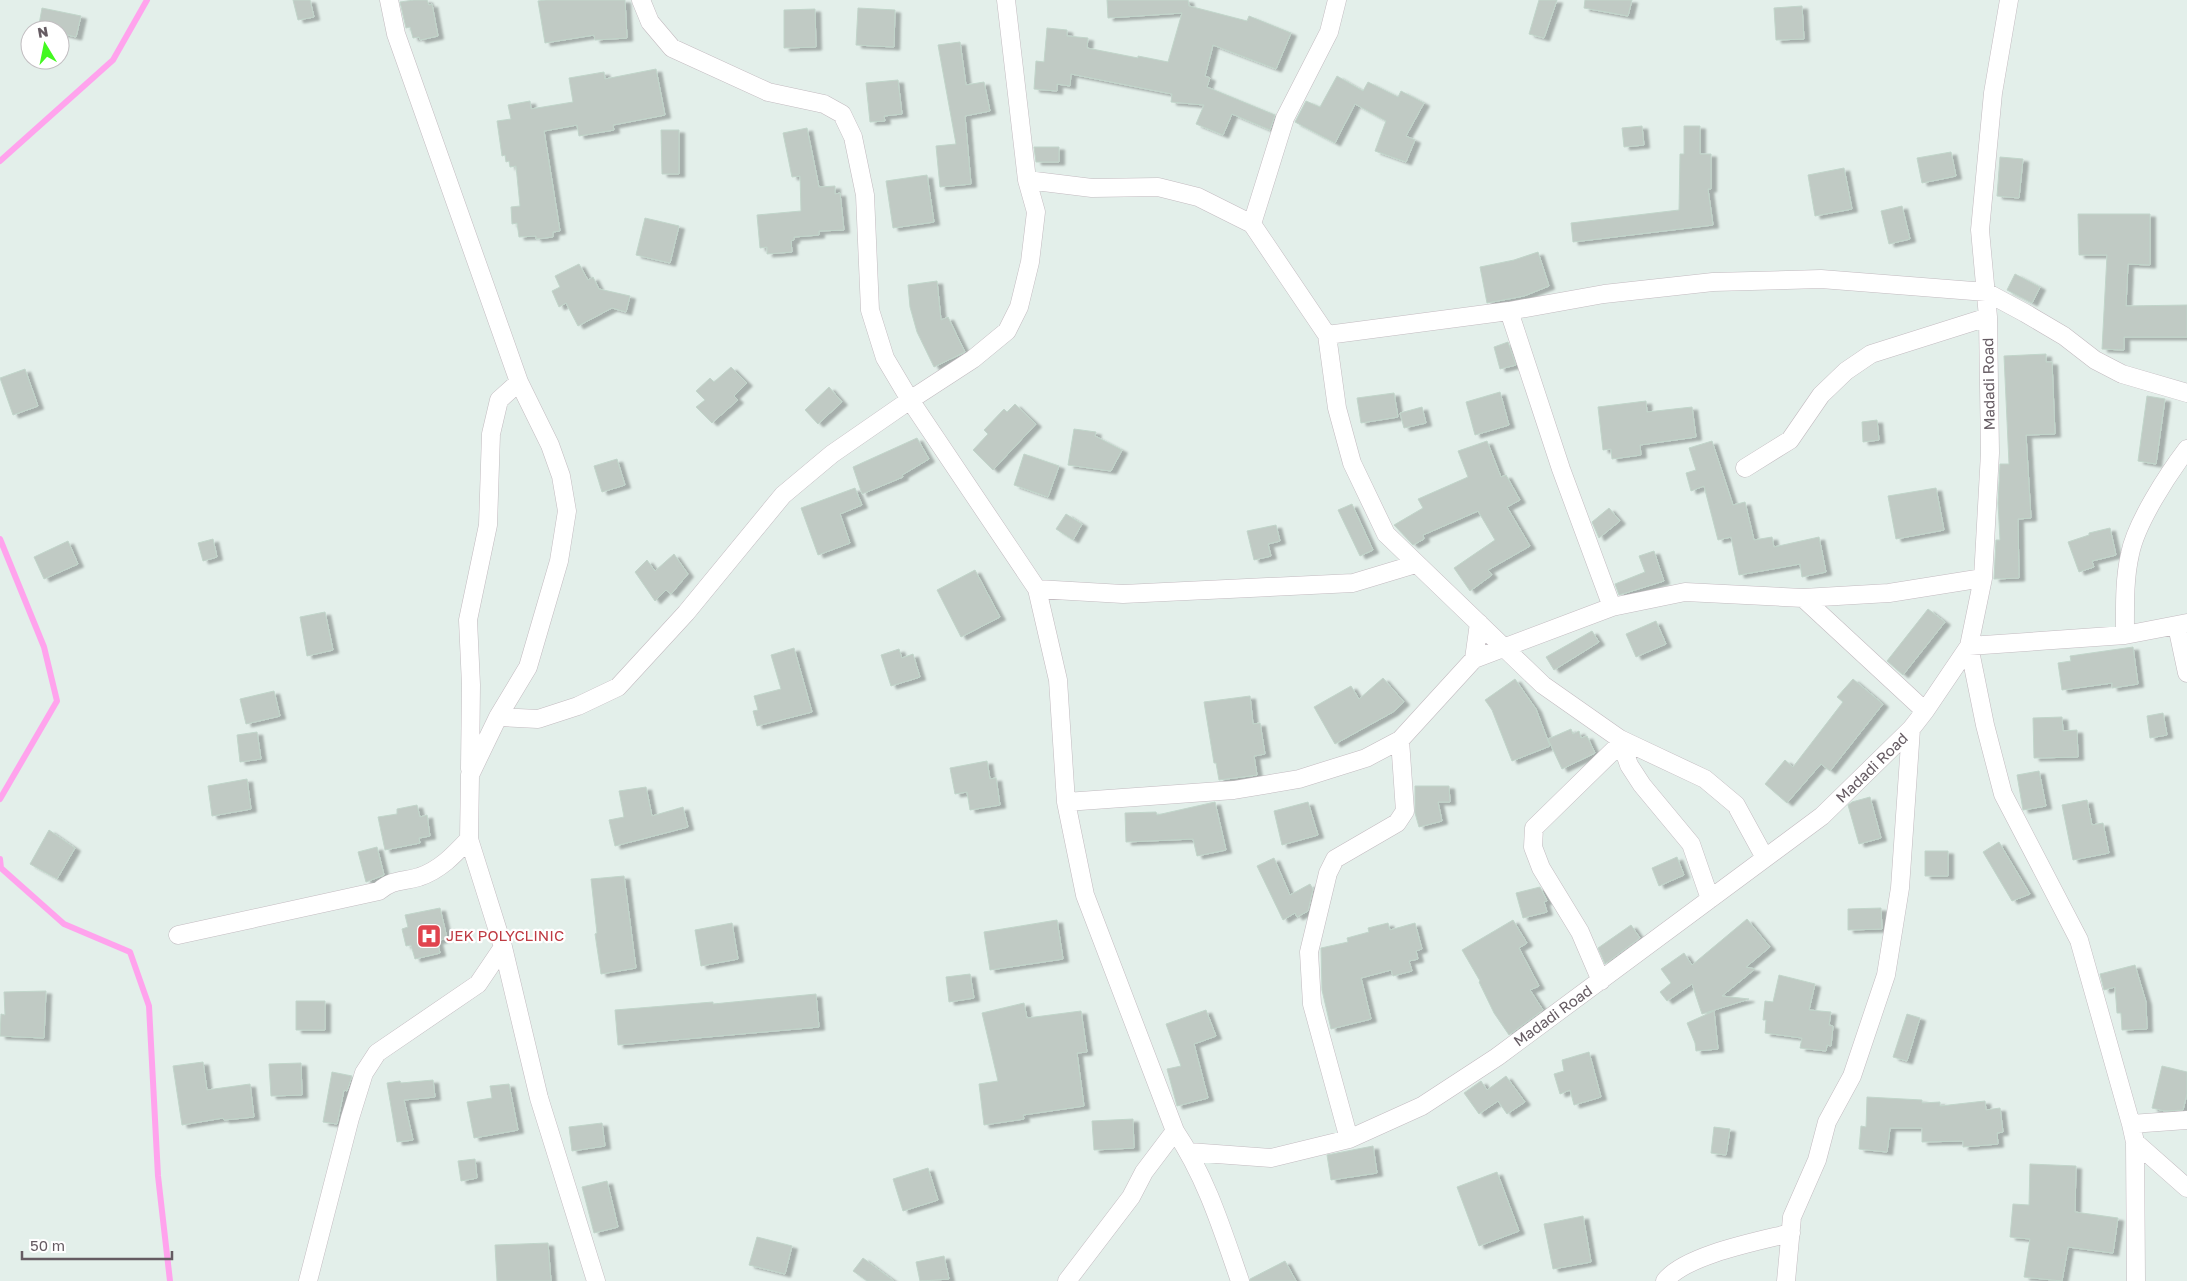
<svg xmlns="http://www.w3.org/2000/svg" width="2187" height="1281" viewBox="0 0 2187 1281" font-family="'Golos Text',sans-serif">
<defs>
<filter id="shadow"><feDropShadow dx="5.5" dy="3" stdDeviation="1" flood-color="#0004"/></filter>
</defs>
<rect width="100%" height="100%" fill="#e3efea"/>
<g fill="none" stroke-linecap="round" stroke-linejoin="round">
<path stroke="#ffa3ed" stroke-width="6" d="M 0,161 L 113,60 L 147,0
M 0,539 L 44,647 L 57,701 L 0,799
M 0,859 L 1,868 L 64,924 L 130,952 L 149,1006 L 158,1176 L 170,1281"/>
</g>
<path fill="#c0cac4" stroke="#c1d5ca" filter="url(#shadow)" d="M 293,0 L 310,0 L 314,17 L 298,20 Z
M 414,0 L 427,0 L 429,5 L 432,4 L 438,36 L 420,40 L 419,37 L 413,38 L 410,27 L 406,28 L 400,2 Z
M 546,0 L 625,0 L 627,38 L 595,40 L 594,35 L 545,43 L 538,1 Z
M 1107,0 L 1188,0 L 1189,6 L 1247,21 L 1249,16 L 1291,33 L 1276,69 L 1213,45 L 1205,76 L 1210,78 L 1207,87 L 1275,115 L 1270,130 L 1232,114 L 1223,135 L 1196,124 L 1204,105 L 1171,102 L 1172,94 L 1071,74 L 1070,86 L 1057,84 L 1057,91 L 1034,89 L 1036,61 L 1044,62 L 1047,28 L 1067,30 L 1067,36 L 1088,38 L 1087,48 L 1138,58 L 1138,56 L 1168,62 L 1182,13 L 1108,18 Z
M 1539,0 L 1557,0 L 1544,38 L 1529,34 Z
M 1585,0 L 1632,0 L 1628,16 L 1584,8 Z
M 1802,6 L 1804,39 L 1776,40 L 1774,8 Z
M 42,8 L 81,16 L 76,37 L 60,33 L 60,30 L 38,30 Z
M 858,8 L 895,10 L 894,47 L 856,45 Z
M 815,9 L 816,47 L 784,48 L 784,10 Z
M 960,42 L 966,85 L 984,82 L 990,111 L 965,116 L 971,184 L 940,187 L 936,146 L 956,144 L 938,45 Z
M 656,69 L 665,115 L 613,125 L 614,130 L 579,136 L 577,125 L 544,131 L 560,231 L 553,232 L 553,237 L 536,239 L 536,236 L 519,237 L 517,223 L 512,224 L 511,207 L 520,206 L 516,166 L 510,167 L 509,161 L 506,162 L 505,155 L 502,156 L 497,121 L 511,119 L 508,105 L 530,101 L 531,109 L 573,102 L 569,78 L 604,72 L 605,79 Z
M 1337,76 L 1363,91 L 1368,82 L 1398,97 L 1401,91 L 1424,103 L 1406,136 L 1415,140 L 1406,162 L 1375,151 L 1386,121 L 1355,104 L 1335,143 L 1295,122 L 1306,101 L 1320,107 Z
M 898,80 L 902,114 L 884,116 L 885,121 L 870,122 L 866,83 Z
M 1642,126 L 1644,145 L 1624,147 L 1622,128 Z
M 1684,126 L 1700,126 L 1700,154 L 1711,154 L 1711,189 L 1708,189 L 1713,225 L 1573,242 L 1571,223 L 1679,210 L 1680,154 L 1684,154 Z
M 807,128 L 819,187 L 835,186 L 835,194 L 840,193 L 844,230 L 819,231 L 819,235 L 794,237 L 794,240 L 791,241 L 792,252 L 767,254 L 767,247 L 760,248 L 757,215 L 801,211 L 800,176 L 792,177 L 783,133 Z
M 661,130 L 679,130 L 679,174 L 662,174 Z
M 1034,147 L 1059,147 L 1059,162 L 1036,162 Z
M 1951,152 L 1956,176 L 1922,183 L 1917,158 Z
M 2000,157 L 2023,159 L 2019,198 L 1997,196 Z
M 1844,168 L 1852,209 L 1815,216 L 1808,175 Z
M 927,175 L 934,222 L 893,228 L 886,181 Z
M 1902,206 L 1910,239 L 1889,244 L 1881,211 Z
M 2078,214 L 2150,214 L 2150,265 L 2128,264 L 2126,306 L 2187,305 L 2187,337 L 2124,337 L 2124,350 L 2102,349 L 2107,255 L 2079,255 Z
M 645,218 L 679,226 L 670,263 L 636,255 Z
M 1538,252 L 1549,286 L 1524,296 L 1487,303 L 1480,267 L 1514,260 Z
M 579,264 L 588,280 L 593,277 L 599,289 L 630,296 L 626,312 L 612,308 L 578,326 L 566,303 L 559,307 L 552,291 L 560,287 L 555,276 Z
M 2015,274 L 2040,287 L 2032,303 L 2007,290 Z
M 937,281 L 941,320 L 948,317 L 965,352 L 934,367 L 917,332 L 910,307 L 908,285 Z
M 1508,342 L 1516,365 L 1500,369 L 1494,347 Z
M 2046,354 L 2046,362 L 2052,362 L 2055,434 L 2026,435 L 2031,518 L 2018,519 L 2019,578 L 1994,579 L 1996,540 L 2000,540 L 1998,503 L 2000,464 L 2009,464 L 2004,356 Z
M 731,367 L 747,383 L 734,396 L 738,400 L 712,423 L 696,407 L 705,400 L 696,391 L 710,378 L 714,382 Z
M 25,369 L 38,406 L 13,415 L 0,378 Z
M 829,387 L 842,402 L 818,424 L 805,410 Z
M 1500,392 L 1509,425 L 1475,435 L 1466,402 Z
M 1394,393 L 1398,417 L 1361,423 L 1357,398 Z
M 2147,396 L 2165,399 L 2156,464 L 2138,461 Z
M 1646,401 L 1647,412 L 1692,407 L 1696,437 L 1640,445 L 1641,455 L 1612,459 L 1611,449 L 1603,450 L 1598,407 Z
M 1015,404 L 1036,424 L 993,470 L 973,450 L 988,434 L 984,430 L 1004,409 L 1007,412 Z
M 1422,407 L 1426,423 L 1404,428 L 1400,413 Z
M 1877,420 L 1879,440 L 1863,442 L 1862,422 Z
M 1074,429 L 1096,432 L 1095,436 L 1122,450 L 1111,471 L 1068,465 Z
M 917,438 L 929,459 L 902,475 L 903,477 L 862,494 L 853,467 Z
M 1487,441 L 1501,477 L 1506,475 L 1520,500 L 1507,507 L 1530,546 L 1488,570 L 1492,575 L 1470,591 L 1454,568 L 1495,540 L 1478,511 L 1423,535 L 1424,539 L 1413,545 L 1394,525 L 1423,508 L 1418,499 L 1468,477 L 1458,451 Z
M 1712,441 L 1733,505 L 1745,502 L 1754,540 L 1772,537 L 1774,547 L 1819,537 L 1826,572 L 1802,577 L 1800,564 L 1739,575 L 1731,537 L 1718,540 L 1704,486 L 1691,491 L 1686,473 L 1696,470 L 1689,448 Z
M 1024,454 L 1059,466 L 1048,497 L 1014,485 Z
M 617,459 L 625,485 L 602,492 L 594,466 Z
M 855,488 L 862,505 L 840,514 L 850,543 L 818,555 L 801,508 Z
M 1936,488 L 1944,530 L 1896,539 L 1888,496 Z
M 1352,504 L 1373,550 L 1360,556 L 1338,510 Z
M 1609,508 L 1620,521 L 1599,538 L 1592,522 Z
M 1066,514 L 1082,524 L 1073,540 L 1056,529 Z
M 1276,525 L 1280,541 L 1268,544 L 1271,556 L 1254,560 L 1247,531 Z
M 2110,528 L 2116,555 L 2092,561 L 2094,567 L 2079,572 L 2068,542 L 2089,535 L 2089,533 Z
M 213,539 L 217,557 L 203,561 L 198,543 Z
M 68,541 L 78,564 L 44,579 L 34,557 Z
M 1654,551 L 1664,581 L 1619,595 L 1615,584 L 1645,572 L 1639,556 Z
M 674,554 L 688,574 L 671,594 L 666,590 L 655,601 L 635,572 L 647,560 L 655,571 Z
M 975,570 L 1000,617 L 961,637 L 937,590 Z
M 1928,609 L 1945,622 L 1903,675 L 1887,661 Z
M 325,612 L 333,650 L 307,656 L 300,617 Z
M 1656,621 L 1666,644 L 1636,657 L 1626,634 Z
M 1592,631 L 1599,642 L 1554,670 L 1546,657 Z
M 2133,647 L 2138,684 L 2112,688 L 2112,683 L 2062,690 L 2058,663 L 2071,661 L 2070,656 Z
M 794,648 L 812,712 L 757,726 L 753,711 L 758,710 L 754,696 L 781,689 L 771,655 Z
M 899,649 L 902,658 L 913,654 L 920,677 L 891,686 L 881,655 Z
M 1383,678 L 1404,702 L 1393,712 L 1335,744 L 1314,707 L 1351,686 L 1359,699 Z
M 1515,679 L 1536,709 L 1550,746 L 1512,761 L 1492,710 L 1485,700 Z
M 1853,679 L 1883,704 L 1830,771 L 1821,764 L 1787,803 L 1765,784 L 1785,760 L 1793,767 L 1843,702 L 1837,697 Z
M 274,691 L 280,716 L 246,724 L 240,699 Z
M 1250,696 L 1253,724 L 1260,723 L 1265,754 L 1254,756 L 1257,775 L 1219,780 L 1216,763 L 1214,763 L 1204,702 Z
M 2163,713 L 2167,735 L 2150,738 L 2147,716 Z
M 2062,717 L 2063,731 L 2077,730 L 2078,757 L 2034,758 L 2033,718 Z
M 1571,729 L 1573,734 L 1579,731 L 1581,738 L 1587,736 L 1595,753 L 1562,769 L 1548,739 Z
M 257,732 L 261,759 L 240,762 L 237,735 Z
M 987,761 L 990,779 L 996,778 L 1000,805 L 970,810 L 967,792 L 955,794 L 950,768 Z
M 2039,771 L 2046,806 L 2023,810 L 2017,775 Z
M 247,779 L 251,809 L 212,816 L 208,786 Z
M 1415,786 L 1449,786 L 1450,802 L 1438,802 L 1442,821 L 1419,827 L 1415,813 Z
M 646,787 L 652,816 L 683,807 L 688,827 L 615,846 L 609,820 L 624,817 L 619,791 Z
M 1870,797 L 1881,838 L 1859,844 L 1848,805 L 1852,802 Z
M 2087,800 L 2092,825 L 2103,823 L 2109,853 L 2073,860 L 2062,805 Z
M 1215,802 L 1226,850 L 1197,856 L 1193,839 L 1126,842 L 1125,813 L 1156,812 L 1157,815 Z
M 1308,802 L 1318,835 L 1282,845 L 1274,811 Z
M 417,805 L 420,817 L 427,815 L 430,836 L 419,838 L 420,843 L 385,850 L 378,817 L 397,814 L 397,809 Z
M 49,830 L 75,848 L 57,879 L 30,864 Z
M 1999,842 L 2030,894 L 2012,901 L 1983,852 Z
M 377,847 L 384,875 L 366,882 L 358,852 Z
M 1925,851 L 1948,851 L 1948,876 L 1925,876 Z
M 1677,857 L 1684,875 L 1659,886 L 1652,868 Z
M 1274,858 L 1290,895 L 1310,884 L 1313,889 L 1308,911 L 1297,917 L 1295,913 L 1283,920 L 1257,866 Z
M 624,876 L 636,968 L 601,974 L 595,934 L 597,933 L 591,879 Z
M 1540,887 L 1547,901 L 1544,902 L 1547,912 L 1523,918 L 1516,893 Z
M 440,908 L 447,938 L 437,941 L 440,953 L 415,959 L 411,945 L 406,946 L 402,929 L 408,927 L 405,915 Z
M 1881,908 L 1882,929 L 1848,930 L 1848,909 Z
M 1747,919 L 1770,947 L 1746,967 L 1755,969 L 1722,996 L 1749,999 L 1702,1014 L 1692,984 L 1667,1001 L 1660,992 L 1671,983 L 1661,969 L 1684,953 L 1692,965 Z
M 1057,920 L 1063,959 L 990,970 L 984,932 Z
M 1513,920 L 1527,943 L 1519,948 L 1539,986 L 1530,990 L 1543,1010 L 1509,1035 L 1494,1013 L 1479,982 L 1480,981 L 1462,950 Z
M 732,923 L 738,959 L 701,966 L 695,930 Z
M 1388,923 L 1390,930 L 1415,923 L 1422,949 L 1416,951 L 1418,959 L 1409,961 L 1412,971 L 1393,976 L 1391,970 L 1361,978 L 1371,1019 L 1331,1029 L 1322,990 L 1321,948 L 1348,942 L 1347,938 L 1369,932 L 1368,928 Z
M 1631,925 L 1640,938 L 1605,964 L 1598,948 Z
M 2135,965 L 2146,1002 L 2147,1029 L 2122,1030 L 2121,1013 L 2117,1013 L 2115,987 L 2104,990 L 2100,974 Z
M 970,974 L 974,998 L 949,1002 L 946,977 Z
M 1779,975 L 1815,984 L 1809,1010 L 1831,1012 L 1829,1025 L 1833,1026 L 1831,1046 L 1827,1045 L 1826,1051 L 1800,1048 L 1802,1038 L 1765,1033 L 1766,1020 L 1763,1020 L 1765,1001 L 1773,1002 Z
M 46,991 L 44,1038 L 0,1036 L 1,1014 L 5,1015 L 4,992 Z
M 816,994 L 819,1027 L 618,1045 L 615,1010 L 713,1002 L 713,1004 Z
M 296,1001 L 325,1001 L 325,1030 L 296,1030 Z
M 1024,1003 L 1027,1018 L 1081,1011 L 1087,1052 L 1077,1053 L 1084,1106 L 1023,1115 L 1024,1119 L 984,1125 L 979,1084 L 998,1081 L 982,1013 Z
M 1206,1010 L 1216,1036 L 1194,1044 L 1208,1098 L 1177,1106 L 1167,1069 L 1181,1066 L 1166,1024 Z
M 1714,1011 L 1718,1049 L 1696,1051 L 1695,1043 L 1687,1023 Z
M 1907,1014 L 1920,1018 L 1907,1061 L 1893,1057 Z
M 1589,1052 L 1601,1097 L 1574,1105 L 1570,1090 L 1560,1094 L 1554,1074 L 1564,1071 L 1562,1060 Z
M 203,1062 L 207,1090 L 250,1084 L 254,1117 L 224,1120 L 223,1118 L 182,1125 L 173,1066 Z
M 301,1063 L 302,1095 L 271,1096 L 269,1064 Z
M 2162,1066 L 2187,1072 L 2187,1094 L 2183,1110 L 2165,1111 L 2152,1108 Z
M 332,1072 L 352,1076 L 347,1091 L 344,1090 L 337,1124 L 323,1122 Z
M 1506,1076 L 1525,1102 L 1507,1114 L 1498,1101 L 1479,1114 L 1464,1093 L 1481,1081 L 1487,1090 Z
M 433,1080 L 435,1097 L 404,1100 L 413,1140 L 397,1142 L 387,1083 L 400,1081 L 401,1083 Z
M 509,1084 L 518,1130 L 474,1138 L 467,1102 L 492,1098 L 490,1086 Z
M 1867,1097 L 1922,1100 L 1922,1103 L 1940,1102 L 1940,1106 L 1985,1101 L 1986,1110 L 2000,1108 L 2003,1132 L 1997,1133 L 1998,1144 L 1963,1147 L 1963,1141 L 1922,1142 L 1922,1128 L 1890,1128 L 1887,1152 L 1859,1149 L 1861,1126 L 1866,1127 Z
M 1133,1119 L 1134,1148 L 1094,1150 L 1092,1121 Z
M 602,1123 L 605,1146 L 572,1151 L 569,1127 Z
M 1714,1127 L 1730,1129 L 1726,1155 L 1711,1153 Z
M 1373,1146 L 1377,1173 L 1331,1180 L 1327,1155 Z
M 475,1159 L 477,1178 L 461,1181 L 458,1161 Z
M 2030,1164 L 2076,1166 L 2075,1212 L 2118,1218 L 2113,1253 L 2068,1247 L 2062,1281 L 2024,1277 L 2030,1239 L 2010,1237 L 2013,1204 L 2029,1205 Z
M 928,1168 L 938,1200 L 903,1211 L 893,1179 Z
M 1497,1172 L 1519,1231 L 1479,1246 L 1457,1187 Z
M 607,1181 L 618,1227 L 594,1233 L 582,1187 Z
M 1583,1216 L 1591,1262 L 1553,1269 L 1544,1224 Z
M 757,1237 L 792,1246 L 785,1274 L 749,1265 Z
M 548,1243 L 551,1281 L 497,1281 L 495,1245 Z
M 944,1256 L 949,1279 L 920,1281 L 916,1262 Z
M 863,1258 L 894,1281 L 867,1281 L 853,1271 Z
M 1285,1261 L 1296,1281 L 1250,1281 L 1250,1279 Z"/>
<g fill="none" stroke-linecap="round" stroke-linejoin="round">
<defs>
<path id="street" d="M 389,0 L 396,34 L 519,382 L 550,445 L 561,476 L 567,511 L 559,561 L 528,667 L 498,717 L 470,775 L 469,839 L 503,947 L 539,1098 L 596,1281
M 641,0 L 650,22 L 672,48 L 768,92 L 824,104 L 842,114 L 853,137 L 865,195 L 870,310 L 885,358 L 910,400 L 1037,589 L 1058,680 L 1066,802 L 1085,895 L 1175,1131 C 1206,1177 1222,1229 1240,1281
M 1027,180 L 1092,188 L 1158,187 L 1198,197 L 1252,224 L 1327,335 L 1337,408 L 1352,463 L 1386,534 L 1543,685 L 1620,739 L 1705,779 L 1736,805 L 1765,858
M 1252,224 L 1285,118 L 1329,32 L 1337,0
M 1509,311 L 1561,469 L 1612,607
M 1327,335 L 1509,311 L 1604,294 L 1713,282 L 1821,279 L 1986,292 L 2025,313 L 2064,336 L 2095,360 L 2122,374 L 2187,393
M 1745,468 L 1790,440 L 1821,395 L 1846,371 L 1871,354 L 1988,317
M 1037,589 L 1123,594 L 1353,583 L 1416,564
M 1803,598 L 1925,711
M 2177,626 L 2187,673
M 2125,635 C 2125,608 2124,580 2130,554 C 2136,523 2168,474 2187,449
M 1474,659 L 1479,623
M 498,717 L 538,719 L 578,706 L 618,687 L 686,613 L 783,495 L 832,454 L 910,400 L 973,359 L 1007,331 L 1019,307 L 1030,262 L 1036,212 L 1027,180 L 1006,0
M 1620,739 L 1629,765 L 1642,785 L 1691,844 L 1710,899
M 470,769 L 471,685 L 468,620 L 488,525 L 491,434 L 499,400 L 519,382
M 1066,802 L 1234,790 L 1299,779 L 1366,758 L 1400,740 L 1474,659 L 1612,607 L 1685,592 L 1803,598 L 1889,593 L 1983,578
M 178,935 L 379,891 C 393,879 402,882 419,877 C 440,870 454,855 469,839
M 1601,981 L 1580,932 L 1541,868 L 1533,847 L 1534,828 L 1621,743
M 2131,1124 L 2187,1120
M 1349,1139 L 1312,1004 L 1309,952 L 1328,873 L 1335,859 L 1397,823 L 1405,811 L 1400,740
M 2135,1142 L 2187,1188
M 1189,1152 L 1271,1158 L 1349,1139 L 1422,1106 L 1497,1057 L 1822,816 L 1911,729 L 1925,711 L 1969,646 L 1983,578 L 1990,453 L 1988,317 L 1980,230 L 1993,93 L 2009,0
M 308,1281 L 350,1118 L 364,1073 L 377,1053 L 478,984 L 503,947
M 1067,1281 L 1131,1197 L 1144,1172 L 1175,1131
M 1665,1281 C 1685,1255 1759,1241 1791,1233
M 1786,1281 L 1792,1217 L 1817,1160 L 1827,1122 L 1852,1076 L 1886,975 L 1900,888 L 1911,729
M 2136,1281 L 2135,1142 L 2131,1124 L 2079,940 L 2003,794 L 1985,725 L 1969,646 L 2125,635 L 2187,623"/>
</defs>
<use href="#street" stroke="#c3bbc0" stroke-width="19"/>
<use href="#street" stroke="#fff" stroke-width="18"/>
</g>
<defs>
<symbol id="hospital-square" viewBox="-11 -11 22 22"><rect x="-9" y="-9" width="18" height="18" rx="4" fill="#e0444e" stroke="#fff"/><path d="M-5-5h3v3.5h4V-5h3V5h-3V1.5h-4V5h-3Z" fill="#fff"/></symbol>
</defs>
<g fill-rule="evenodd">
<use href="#hospital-square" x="415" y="922" width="28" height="28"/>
</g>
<g text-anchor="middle" stroke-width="4.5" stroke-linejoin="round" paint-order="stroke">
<g font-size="15" fill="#655b62" stroke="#fff">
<text transform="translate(1989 384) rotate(-91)" y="5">Madadi Road</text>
<text transform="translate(1872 768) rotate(-44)" y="5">Madadi Road</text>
<text transform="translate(1553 1016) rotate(-36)" y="5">Madadi Road</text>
</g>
<g font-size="15" fill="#be3a42" stroke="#fff" text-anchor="start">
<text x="446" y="941">JEK POLYCLINIC</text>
</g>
</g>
<g transform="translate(45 45) rotate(350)"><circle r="24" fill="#ffffff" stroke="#c1bdc0"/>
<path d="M0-4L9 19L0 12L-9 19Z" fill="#43f820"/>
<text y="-8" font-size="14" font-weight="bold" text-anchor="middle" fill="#655b62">N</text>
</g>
<path d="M22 1251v8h150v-8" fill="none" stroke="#655b62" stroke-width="2.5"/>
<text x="30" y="1251" font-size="15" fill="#655b62" stroke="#ffffff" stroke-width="4" paint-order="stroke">50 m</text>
</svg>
